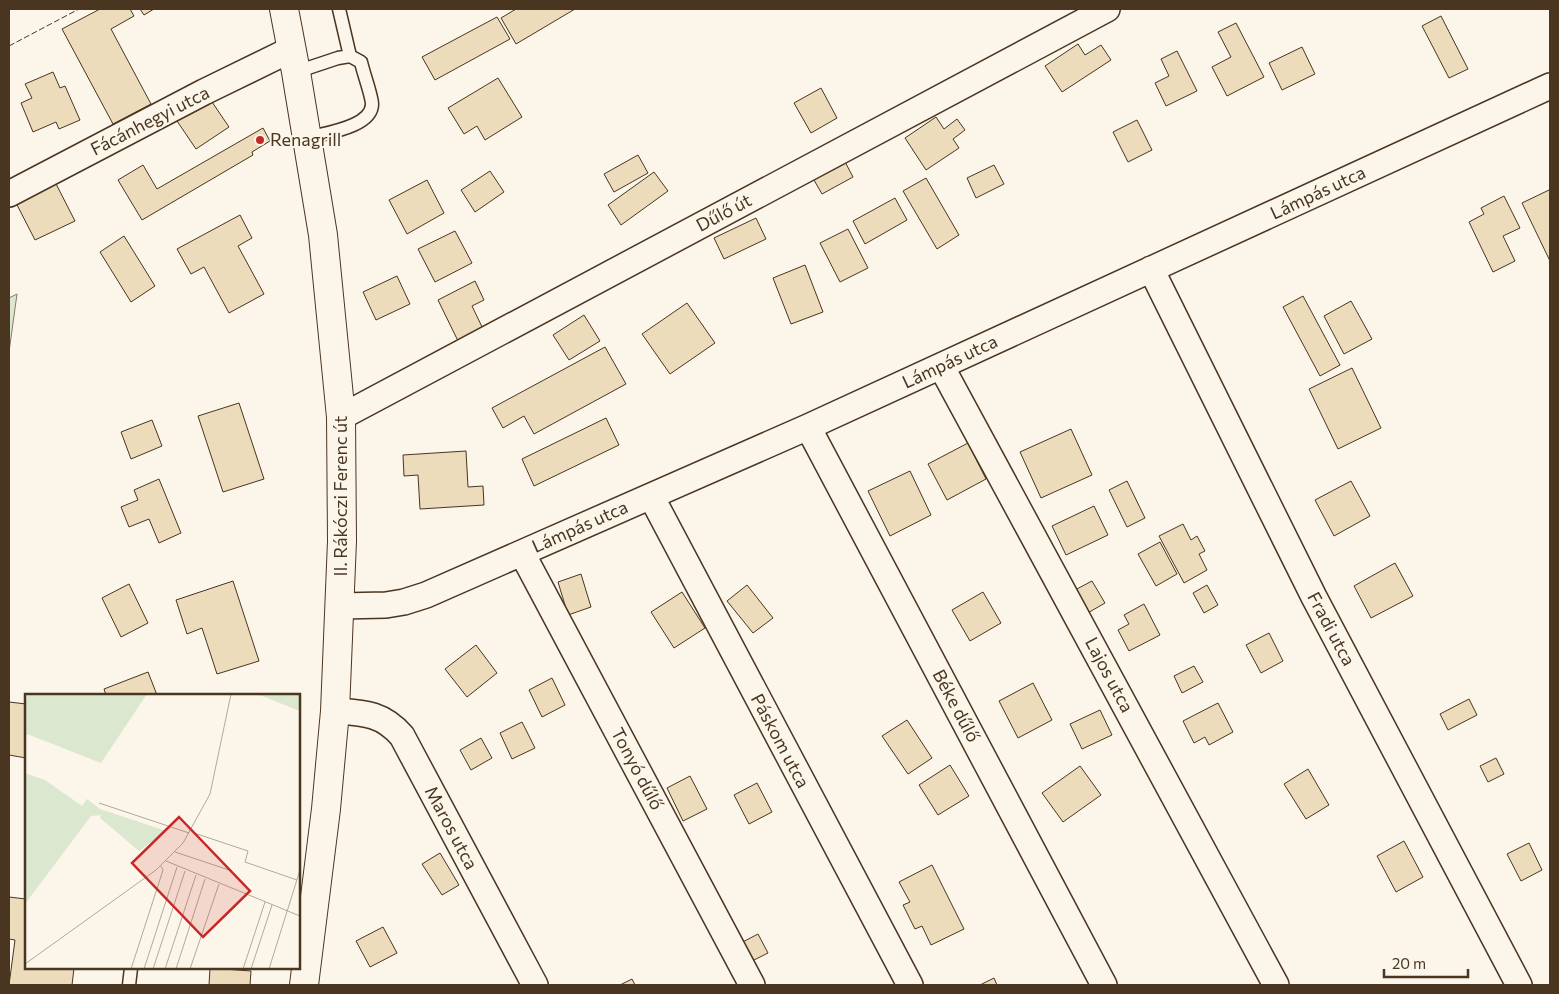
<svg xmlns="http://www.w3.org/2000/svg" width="1559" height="994" viewBox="0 0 1559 994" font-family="Commissioner,sans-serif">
<rect width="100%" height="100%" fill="#fbf6e9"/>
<path fill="#dce7d0" stroke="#887966" d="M 17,294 L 9,352 L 9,298 Z"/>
<path fill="#ecdcbc" stroke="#4a3520" d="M 100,9 L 130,9 L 134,16 L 111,29 L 151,104 L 113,124 L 62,29 Z
M 140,9 L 154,9 L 144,15 Z
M 516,9 L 575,9 L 516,44 L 501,18 Z
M 1441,16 L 1468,69 L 1449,78 L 1422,26 Z
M 497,17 L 510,39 L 435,80 L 422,57 Z
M 1236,23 L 1264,77 L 1227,96 L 1212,67 L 1231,57 L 1218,32 Z
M 1078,44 L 1085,55 L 1101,45 L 1111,60 L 1062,92 L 1045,66 Z
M 1302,47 L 1315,74 L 1282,90 L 1269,63 Z
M 1177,51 L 1197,91 L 1166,106 L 1155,83 L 1169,76 L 1161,59 Z
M 53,72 L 60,88 L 65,86 L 80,120 L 59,129 L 56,122 L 33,132 L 21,103 L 32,98 L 25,84 Z
M 498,78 L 522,117 L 485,140 L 477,126 L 464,134 L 448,108 Z
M 821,88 L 837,118 L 811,133 L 794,103 Z
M 208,96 L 229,127 L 196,149 L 175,118 Z
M 936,117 L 944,129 L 957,119 L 965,130 L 953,139 L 959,148 L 926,170 L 905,138 Z
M 1137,120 L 1152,150 L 1128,162 L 1113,132 Z
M 263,128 L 270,141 L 252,152 L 253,155 L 142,220 L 118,180 L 143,165 L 157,189 Z
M 638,155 L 648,173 L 614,192 L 604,174 Z
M 842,156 L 853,177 L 822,194 L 810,173 Z
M 994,165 L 1004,184 L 976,198 L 967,178 Z
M 490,171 L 504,192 L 475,212 L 461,190 Z
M 654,172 L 668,191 L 621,225 L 608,205 Z
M 52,176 L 75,221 L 35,240 L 13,197 Z
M 926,178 L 959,235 L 937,249 L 903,191 Z
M 427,180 L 444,213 L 407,234 L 389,200 Z
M 1549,190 L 1550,192 L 1550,261 L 1522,203 Z
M 1504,196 L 1520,228 L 1503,236 L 1515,261 L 1493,272 L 1469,222 L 1484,214 L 1481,208 Z
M 895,198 L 907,220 L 865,244 L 853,221 Z
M 240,215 L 252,238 L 238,246 L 264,294 L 229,313 L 204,267 L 191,274 L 177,249 Z
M 756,218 L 766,239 L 724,259 L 714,238 Z
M 848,229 L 868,268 L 840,282 L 820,243 Z
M 455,231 L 472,263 L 435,282 L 418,249 Z
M 124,236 L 155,286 L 131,302 L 100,252 Z
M 805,265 L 823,312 L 791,324 L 773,278 Z
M 397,276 L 410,304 L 376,320 L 363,292 Z
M 475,281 L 484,300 L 472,306 L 484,331 L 459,343 L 438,300 Z
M 1303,296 L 1340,365 L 1320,376 L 1283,307 Z
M 1351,301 L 1372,339 L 1344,354 L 1324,316 Z
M 687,303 L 715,343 L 670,374 L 642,334 Z
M 584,315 L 600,341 L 569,360 L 553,335 Z
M 605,347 L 626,384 L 534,434 L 524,416 L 503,428 L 492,408 Z
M 1352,368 L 1381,428 L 1338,449 L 1309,389 Z
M 239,403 L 264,479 L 223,492 L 198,416 Z
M 606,418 L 619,445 L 534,486 L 522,459 Z
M 152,420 L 162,446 L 131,459 L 121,432 Z
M 1071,429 L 1092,475 L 1041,498 L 1020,452 Z
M 968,443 L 986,479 L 947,500 L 928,464 Z
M 466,451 L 468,487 L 483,486 L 484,505 L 420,509 L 418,475 L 404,476 L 403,455 Z
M 910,471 L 931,515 L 890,536 L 868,491 Z
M 159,479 L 181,533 L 159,543 L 149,519 L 129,527 L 121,507 L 138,500 L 134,490 Z
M 1127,481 L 1145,518 L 1127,527 L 1109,490 Z
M 1351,481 L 1370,516 L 1334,536 L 1315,500 Z
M 1094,506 L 1108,535 L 1066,555 L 1052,526 Z
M 1183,524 L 1191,540 L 1197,536 L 1205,551 L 1199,554 L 1207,570 L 1184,583 L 1159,536 Z
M 1160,542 L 1177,574 L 1156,586 L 1138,554 Z
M 1395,563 L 1413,596 L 1371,618 L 1354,586 Z
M 581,574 L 591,607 L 568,615 L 558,582 Z
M 233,581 L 259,661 L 217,674 L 202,628 L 187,634 L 176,600 Z
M 1092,581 L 1105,603 L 1086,614 L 1073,591 Z
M 129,584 L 148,623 L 121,637 L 102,598 Z
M 747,585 L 773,618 L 753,633 L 727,601 Z
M 1207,585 L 1218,605 L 1204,613 L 1193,593 Z
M 682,592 L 705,628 L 674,648 L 651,612 Z
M 983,592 L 1001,623 L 970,641 L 952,610 Z
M 1144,604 L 1160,635 L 1129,651 L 1118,630 L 1129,624 L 1124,615 Z
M 1269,633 L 1283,661 L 1261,673 L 1246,645 Z
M 476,645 L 497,673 L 467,697 L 445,669 Z
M 1194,666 L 1203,682 L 1182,693 L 1174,676 Z
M 148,672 L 157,695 L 106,695 L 104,689 Z
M 552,678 L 565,705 L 542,717 L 529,690 Z
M 1033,683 L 1052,720 L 1018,738 L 999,701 Z
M 1469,699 L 1477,715 L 1448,730 L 1440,714 Z
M 9,702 L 26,704 L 26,758 L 9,755 Z
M 1218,703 L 1233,732 L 1209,745 L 1205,737 L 1194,743 L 1183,721 Z
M 1100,710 L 1112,735 L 1082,749 L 1070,724 Z
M 907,720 L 932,758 L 908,774 L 882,736 Z
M 522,722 L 535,748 L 512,759 L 500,733 Z
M 481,738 L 492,758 L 471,770 L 460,750 Z
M 1496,758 L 1504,774 L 1488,782 L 1480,766 Z
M 950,765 L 969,796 L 938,815 L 919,785 Z
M 1080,766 L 1101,795 L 1063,822 L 1042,793 Z
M 1308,769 L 1329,805 L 1306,819 L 1284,784 Z
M 690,776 L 707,809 L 683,821 L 667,788 Z
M 757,783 L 772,812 L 749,824 L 734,795 Z
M 1404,841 L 1423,877 L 1396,892 L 1377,856 Z
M 1529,843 L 1542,870 L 1521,881 L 1507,854 Z
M 440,853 L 459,885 L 442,895 L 422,864 Z
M 932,865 L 964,929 L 931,945 L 922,926 L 915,929 L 903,905 L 910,902 L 899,882 Z
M 9,897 L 26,899 L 26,968 L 74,968 L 72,985 L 9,985 L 15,940 L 9,939 Z
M 383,927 L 397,953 L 370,967 L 356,941 Z
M 758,934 L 768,953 L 746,964 L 737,945 Z
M 210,968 L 251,971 L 250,985 L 209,985 Z
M 994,978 L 997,985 L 980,985 Z
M 632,979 L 635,985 L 620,985 Z"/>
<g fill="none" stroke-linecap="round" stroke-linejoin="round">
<defs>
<path id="service" d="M 339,9 L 350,56
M 296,72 L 338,58 L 350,56 L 361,62 C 363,72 372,96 372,104 C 372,127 325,133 308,138
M 129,985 L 131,968"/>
<path id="minor" d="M 9,194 L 204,92 L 292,49
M 1151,269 L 1314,597 L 1519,985
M 941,366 L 1276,985
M 341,417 L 1107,9
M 808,427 L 1104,985
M 651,496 L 910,985
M 522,553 L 752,985
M 340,606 L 386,605 L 404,602 L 426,595 L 808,427 L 1550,86
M 335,711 C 364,713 382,713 402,736 L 535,985"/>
<path id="secondary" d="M 284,9 L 296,72 L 323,235 L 341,417 L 342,541 L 335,711 L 326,809 L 304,985"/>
</defs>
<use href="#service" stroke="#4a3520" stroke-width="15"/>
<use href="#minor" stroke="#4a3520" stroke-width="28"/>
<use href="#secondary" stroke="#4a3520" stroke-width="30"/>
<use href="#service" stroke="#fbf6e9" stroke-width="12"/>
<use href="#minor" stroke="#fbf6e9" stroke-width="25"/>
<use href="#secondary" stroke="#fbf6e9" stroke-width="28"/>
<path stroke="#4a3520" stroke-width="1" stroke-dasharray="6 2.5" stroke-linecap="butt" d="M 9,46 L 79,9"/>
</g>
<circle fill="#c62828" stroke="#fbf6e9" stroke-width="2" cx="260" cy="140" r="5"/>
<g text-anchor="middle" stroke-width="4" stroke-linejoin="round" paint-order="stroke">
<g font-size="18" fill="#4a3520" stroke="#fbf6e9">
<text transform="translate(150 121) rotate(-27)" y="6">Fácánhegyi utca</text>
<text transform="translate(1318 193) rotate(-25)" y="6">Lámpás utca</text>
<text transform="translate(724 213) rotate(-28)" y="6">Dűlő út</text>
<text transform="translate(950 362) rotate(-25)" y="6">Lámpás utca</text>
<text transform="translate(341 496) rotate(-90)" y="6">II. Rákóczi Ferenc út</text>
<text transform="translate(580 527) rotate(-24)" y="6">Lámpás utca</text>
<text transform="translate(1331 629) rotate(62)" y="6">Fradi utca</text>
<text transform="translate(1109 675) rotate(62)" y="6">Lajos utca</text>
<text transform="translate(956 706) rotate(62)" y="6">Béke dűlő</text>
<text transform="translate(780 741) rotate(62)" y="6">Páskom utca</text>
<text transform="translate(637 769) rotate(62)" y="6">Tonyó dűlő</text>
<text transform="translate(451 828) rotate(62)" y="6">Maros utca</text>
</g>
<g font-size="18" fill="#4a3520" stroke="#fbf6e9" text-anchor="start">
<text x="270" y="146">Renagrill</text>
</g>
</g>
<g transform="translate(25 694)">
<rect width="275" height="275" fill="#fbf6e9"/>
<path d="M 3,0 L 122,0 L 76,69 L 2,40 L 0,44 L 0,8 ZM 232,0 L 275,0 L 275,17 ZM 0,79 L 20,86 L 57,112 L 62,105 L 75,115 L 141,137 L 114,157 L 75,124 L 76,121 L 66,122 L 0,210 Z" fill="#dce7d0"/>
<path fill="none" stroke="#b4a999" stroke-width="1" d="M 74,109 L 164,139M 169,139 L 223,157 L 220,168 L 272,186M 150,158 L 207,177M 141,167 L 275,222M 0,270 L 131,176 L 158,149 L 185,100 L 206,0M 106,275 L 138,176 L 136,172M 119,275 L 152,173M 128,275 L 160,177M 140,275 L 171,181M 151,275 L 180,185M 165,275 L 194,190M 218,275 L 240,208M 226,275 L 247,211M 244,275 L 275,176"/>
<path fill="#c62828" fill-opacity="0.15" stroke="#c62828" stroke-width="2.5" d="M 154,123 L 225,197 L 178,243 L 107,169 Z"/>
<rect width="275" height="275" fill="none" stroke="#4a3520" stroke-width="2.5"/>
</g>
<rect width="1559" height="994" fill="none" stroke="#4a3520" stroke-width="20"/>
<path d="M1384 969v8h84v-8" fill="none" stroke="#4a3520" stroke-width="2.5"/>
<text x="1392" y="969" font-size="15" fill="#4a3520" stroke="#fbf6e9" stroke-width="4" paint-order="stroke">20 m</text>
</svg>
